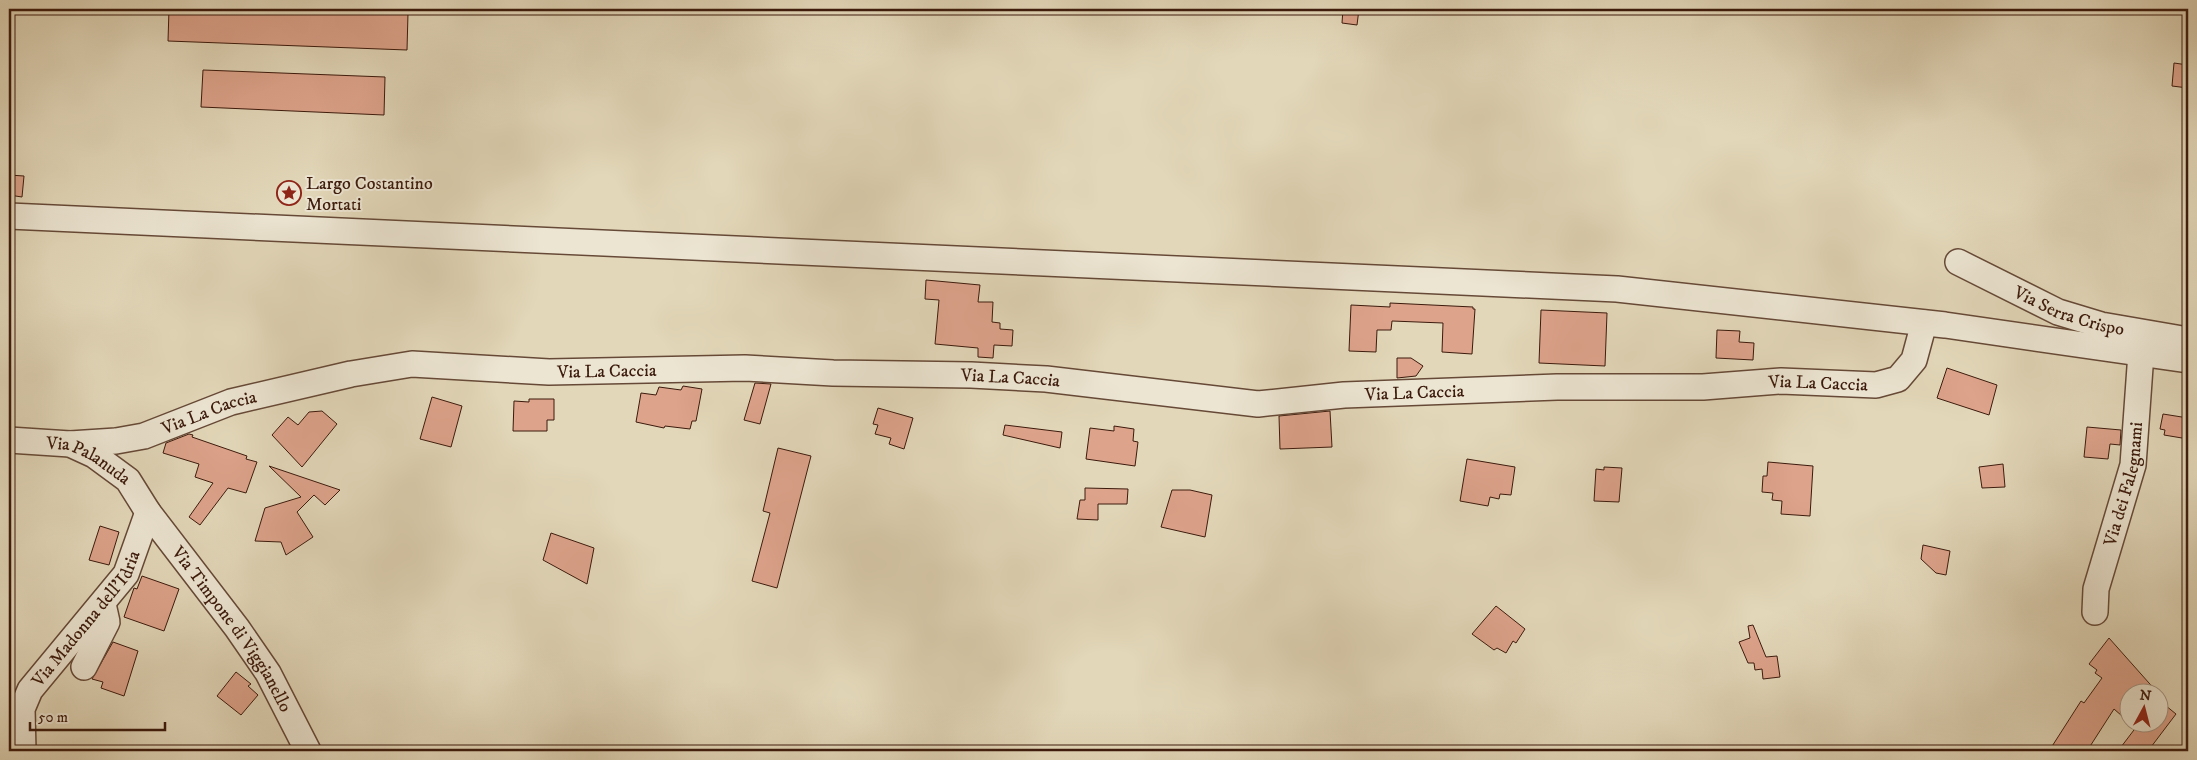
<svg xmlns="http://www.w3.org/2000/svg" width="2197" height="760" viewBox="0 0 2197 760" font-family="'IM FELL DW Pica',serif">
<rect width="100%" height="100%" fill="#e2d7b9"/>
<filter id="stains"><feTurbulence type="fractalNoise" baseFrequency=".004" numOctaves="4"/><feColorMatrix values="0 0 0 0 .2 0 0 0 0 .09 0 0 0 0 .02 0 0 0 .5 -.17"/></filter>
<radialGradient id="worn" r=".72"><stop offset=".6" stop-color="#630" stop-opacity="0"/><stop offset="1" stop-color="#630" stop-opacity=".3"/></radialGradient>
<path fill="#dda38b" stroke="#3c1a0c" d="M 169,9 L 366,9 L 366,12 L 408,13 L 407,50 L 168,41 Z
M 1343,9 L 1359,9 L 1357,25 L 1342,23 Z
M 2174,63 L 2188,65 L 2188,88 L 2172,86 Z
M 203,70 L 385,77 L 384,115 L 201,107 Z
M 9,175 L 24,176 L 22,197 L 9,195 Z
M 926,280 L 980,285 L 978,302 L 993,302 L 992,322 L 1000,323 L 1000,329 L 1013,330 L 1012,346 L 994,345 L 993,358 L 978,357 L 978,348 L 935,344 L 939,300 L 925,299 Z
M 1390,303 L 1473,307 L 1473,309 L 1475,309 L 1472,354 L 1442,352 L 1443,323 L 1392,321 L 1391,330 L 1377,330 L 1376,352 L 1349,351 L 1351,305 L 1390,307 Z
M 1541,310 L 1607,313 L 1605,366 L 1539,363 Z
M 1717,330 L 1740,331 L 1739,342 L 1754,343 L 1753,360 L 1716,358 Z
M 1397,358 L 1411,358 L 1423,366 L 1416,376 L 1397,378 Z
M 1947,368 L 1997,385 L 1989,415 L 1937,398 Z
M 755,383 L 771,384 L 760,424 L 744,420 Z
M 683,386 L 702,389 L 696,421 L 692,421 L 690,429 L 665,426 L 664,428 L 636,422 L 641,393 L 656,395 L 659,387 L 681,390 Z
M 432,397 L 462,406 L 451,447 L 420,439 Z
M 529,399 L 554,399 L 554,420 L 547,420 L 547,431 L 513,431 L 514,401 L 529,402 Z
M 878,408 L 913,418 L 904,449 L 889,444 L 891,438 L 875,434 L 878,425 L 873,424 Z
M 322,411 L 337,424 L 302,467 L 272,435 L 288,417 L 298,425 L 309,412 Z
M 1330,411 L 1332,447 L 1280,449 L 1279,416 Z
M 2163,414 L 2188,418 L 2188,439 L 2164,435 L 2165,430 L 2160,429 Z
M 1005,425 L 1062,432 L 1060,448 L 1003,435 Z
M 1114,426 L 1134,429 L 1133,441 L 1138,442 L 1135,466 L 1086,459 L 1090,428 L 1114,431 Z
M 2087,427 L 2121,430 L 2120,445 L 2110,444 L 2108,459 L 2084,457 Z
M 189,434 L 193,435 L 192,437 L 247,456 L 246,459 L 257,462 L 246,493 L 228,488 L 200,525 L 189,517 L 213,483 L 195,477 L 199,464 L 163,453 L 166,443 Z
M 778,448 L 811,456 L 777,588 L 752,581 L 770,513 L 763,511 Z
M 1467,459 L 1515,467 L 1511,495 L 1500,494 L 1499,499 L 1490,497 L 1488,506 L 1460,501 Z
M 1768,462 L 1813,466 L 1810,516 L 1781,514 L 1782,501 L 1772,500 L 1773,493 L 1762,492 L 1763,476 L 1767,476 Z
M 2003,464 L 2005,487 L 1982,488 L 1979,467 Z
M 269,466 L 340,490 L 325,505 L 314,495 L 297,512 L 313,537 L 286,555 L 281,542 L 255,541 L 265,508 L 301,497 Z
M 1604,467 L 1622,468 L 1619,502 L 1594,501 L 1596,469 L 1604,470 Z
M 1085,488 L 1128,489 L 1127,504 L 1098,504 L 1098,520 L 1077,519 L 1080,500 L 1085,500 Z
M 1172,490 L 1190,490 L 1212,495 L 1205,537 L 1161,527 Z
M 100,526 L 119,532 L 109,565 L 89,560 Z
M 551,533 L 594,548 L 587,584 L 543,560 Z
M 1923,545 L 1950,551 L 1946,575 L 1936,573 L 1921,559 Z
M 142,576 L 179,589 L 164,631 L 124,617 L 134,588 L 137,589 Z
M 1496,606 L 1525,629 L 1516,643 L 1513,641 L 1506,653 L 1497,648 L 1494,650 L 1472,634 Z
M 1753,625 L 1766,657 L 1777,656 L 1780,677 L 1763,679 L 1762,669 L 1755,670 L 1754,663 L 1748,663 L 1739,642 L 1750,638 L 1748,626 Z
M 2109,638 L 2157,692 L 2130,692 L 2130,723 L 2114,709 L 2087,751 L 2049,751 L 2081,701 L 2084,703 L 2102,678 L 2095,673 L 2097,670 L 2089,664 Z
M 113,642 L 138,651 L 124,696 L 101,688 L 103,682 L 92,679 Z
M 236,672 L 251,684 L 248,686 L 258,695 L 241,715 L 217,696 Z
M 2160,701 L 2176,714 L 2148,751 L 2118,751 L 2140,722 L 2160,722 Z"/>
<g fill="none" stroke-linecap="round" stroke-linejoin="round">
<defs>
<g id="minor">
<path d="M 9,216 L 1617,289 L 1945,325 L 2188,360"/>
<path id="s1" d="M 1958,262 L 2058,312 L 2101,325 L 2188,340"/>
<path id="s2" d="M 9,440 L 70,444 L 94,455 L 128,480 L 148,512 L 237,628 L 268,673 L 308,751"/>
<path id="s3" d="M 70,444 L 116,441 L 144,436 L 231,402 L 351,374 L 412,364 L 549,372 L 745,368 L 833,373 L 971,375 L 1046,379 L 1258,404 L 1344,395 L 1557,387 L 1703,387 L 1781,381 L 1876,385 L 1898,379 L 1914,360 L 1924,323"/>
<path id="s4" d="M 2095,612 L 2096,589 L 2133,465 L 2141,353"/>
<path d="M 84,667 L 107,622 L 103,604"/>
<path id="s5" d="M 23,751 L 22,709 L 30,690 L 126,574 L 148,512"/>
</g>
</defs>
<use href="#minor" stroke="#664937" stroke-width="28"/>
<use href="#minor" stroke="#ece5d2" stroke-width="25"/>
</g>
<defs>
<symbol id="sight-ring" viewBox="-11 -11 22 22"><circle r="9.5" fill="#ece5d2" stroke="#8f2418" stroke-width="1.5"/><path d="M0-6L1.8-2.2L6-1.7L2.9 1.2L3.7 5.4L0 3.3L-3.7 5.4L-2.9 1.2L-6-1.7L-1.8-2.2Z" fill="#8f2418"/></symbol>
</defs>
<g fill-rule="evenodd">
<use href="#sight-ring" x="275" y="179" width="28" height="28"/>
</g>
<g text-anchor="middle" stroke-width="4" stroke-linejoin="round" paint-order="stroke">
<g font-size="18" fill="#3c1a0c" stroke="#ece5d2" text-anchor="start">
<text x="306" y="189">Largo Costantino<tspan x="306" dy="21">Mortati</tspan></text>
</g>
<g font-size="18" fill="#3c1a0c" stroke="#ece5d2">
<text dy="6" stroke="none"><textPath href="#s1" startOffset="122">Via Serra Crispo</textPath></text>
<text dy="6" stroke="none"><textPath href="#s3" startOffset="548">Via La Caccia</textPath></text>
<text dy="6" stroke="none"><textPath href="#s3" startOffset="952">Via La Caccia</textPath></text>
<text dy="6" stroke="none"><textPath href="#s3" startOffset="1762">Via La Caccia</textPath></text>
<text dy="6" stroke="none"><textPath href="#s3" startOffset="1358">Via La Caccia</textPath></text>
<text dy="6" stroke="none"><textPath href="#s3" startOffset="144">Via La Caccia</textPath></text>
<text dy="6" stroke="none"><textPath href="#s2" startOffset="84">Via Palanuda</textPath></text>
<text dy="6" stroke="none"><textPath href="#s4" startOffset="132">Via dei Falegnami</textPath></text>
<text dy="6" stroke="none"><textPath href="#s5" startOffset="154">Via Madonna dell'Idria</textPath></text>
<text dy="6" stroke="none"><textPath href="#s2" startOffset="312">Via Timpone di Viggianello</textPath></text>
</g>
</g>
<rect width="2197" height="760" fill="none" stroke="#e2d7b9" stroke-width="30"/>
<rect x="10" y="10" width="2177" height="740" fill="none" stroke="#3c1a0c" stroke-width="2.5"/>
<rect x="15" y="15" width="2167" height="730" fill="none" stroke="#3c1a0c"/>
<g transform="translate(2144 708) rotate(7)"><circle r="24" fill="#ece5d2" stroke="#a69483"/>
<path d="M0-4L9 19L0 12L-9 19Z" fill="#8f2418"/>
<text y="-8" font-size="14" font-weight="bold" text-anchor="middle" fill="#3c1a0c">N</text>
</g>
<path d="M30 722v8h135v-8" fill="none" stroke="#3c1a0c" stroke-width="2.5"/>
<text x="38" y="722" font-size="15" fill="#3c1a0c" stroke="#ece5d2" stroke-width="4" paint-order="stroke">50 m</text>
<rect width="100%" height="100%" filter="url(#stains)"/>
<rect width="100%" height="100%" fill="url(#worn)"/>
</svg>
